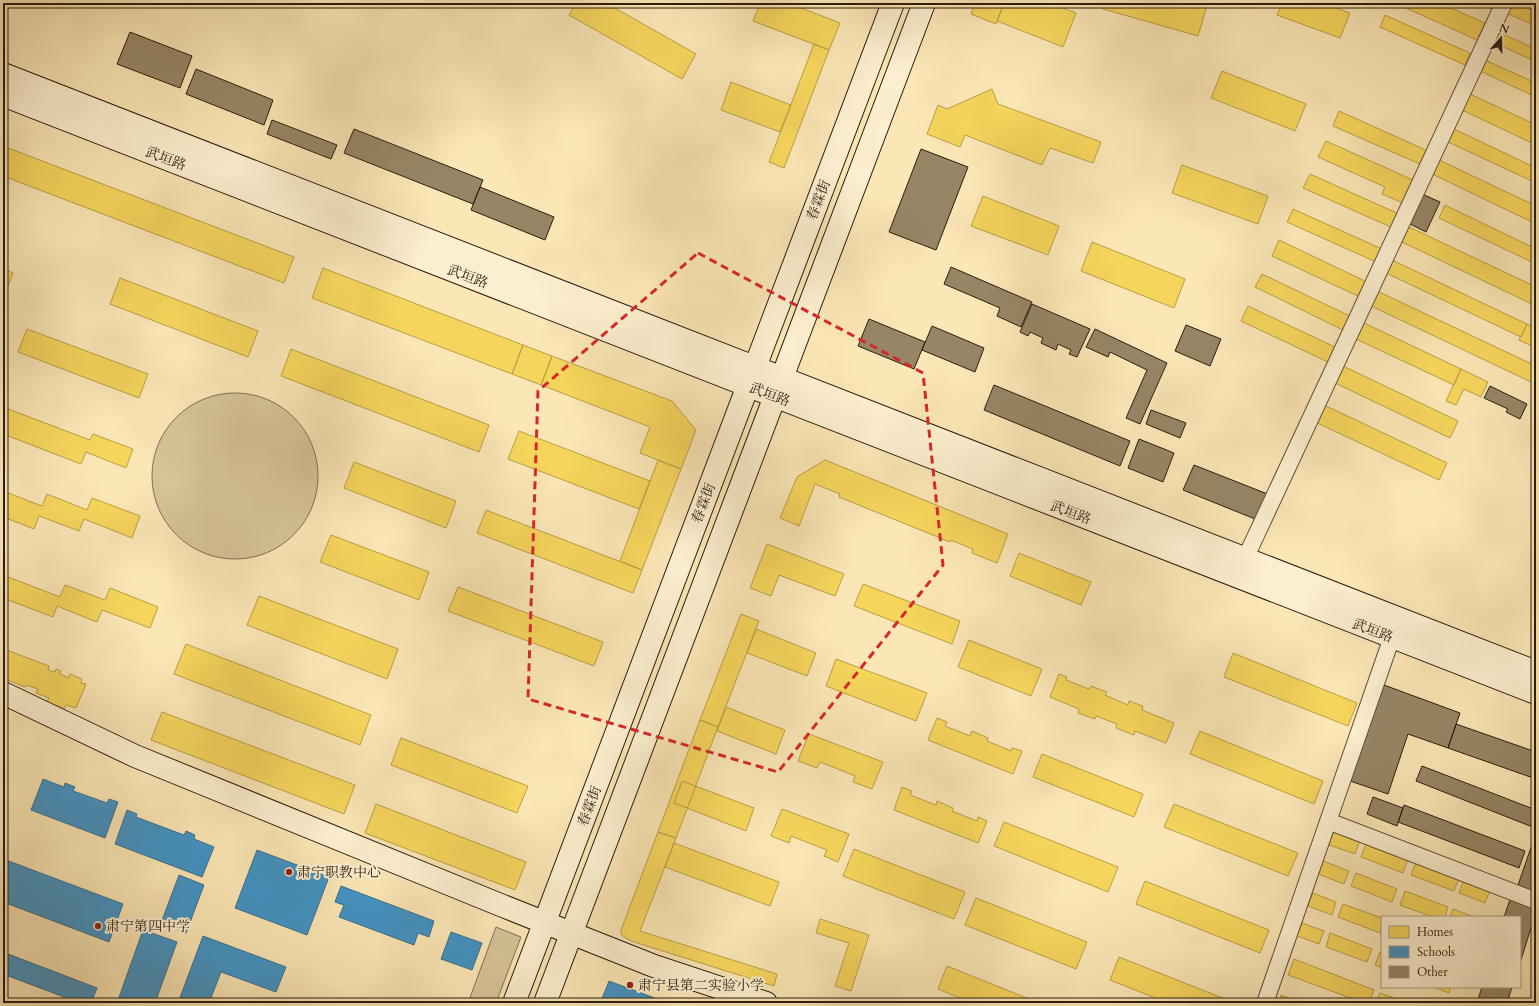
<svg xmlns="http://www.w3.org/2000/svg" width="1539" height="1006" viewBox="0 0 1539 1006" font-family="Cardo,'Noto Serif SC',serif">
<rect width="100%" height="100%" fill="#fbe6b5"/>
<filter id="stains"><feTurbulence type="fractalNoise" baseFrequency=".005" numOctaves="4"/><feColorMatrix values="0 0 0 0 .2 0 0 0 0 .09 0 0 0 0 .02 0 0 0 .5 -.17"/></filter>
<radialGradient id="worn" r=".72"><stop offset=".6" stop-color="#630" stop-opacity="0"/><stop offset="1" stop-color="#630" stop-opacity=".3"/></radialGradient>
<path fill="#d7c499" stroke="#807054" d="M152 476a83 83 0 1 1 166 0a83 83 0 1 1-166 0Z
M 496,927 L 521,937 L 496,1003 L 468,1003 Z"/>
<path fill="#f6d55c" stroke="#b89e45" d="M 576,3 L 606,3 L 696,54 L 682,79 L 569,15 Z
M 760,3 L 788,3 L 840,23 L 829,50 L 753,21 Z
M 975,3 L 1004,3 L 996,24 L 971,14 Z
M 1004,3 L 1050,3 L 1076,13 L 1063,47 L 997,21 Z
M 1105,3 L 1201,3 L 1207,5 L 1198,36 L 1103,9 Z
M 1282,3 L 1323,3 L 1350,13 L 1340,38 L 1277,15 Z
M 1395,3 L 1439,3 L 1485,23 L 1477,40 Z
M 1477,3 L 1496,3 L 1493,10 Z
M 1511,3 L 1515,3 L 1536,12 L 1536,26 L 1506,13 Z
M 1385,15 L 1470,53 L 1465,65 L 1380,27 Z
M 1498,32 L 1536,49 L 1536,62 L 1493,42 Z
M 814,44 L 829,50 L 784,168 L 769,162 Z
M 1485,60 L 1536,83 L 1536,97 L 1480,71 Z
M 1222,71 L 1306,104 L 1295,131 L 1211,98 Z
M 731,82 L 791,105 L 780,132 L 721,110 Z
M 992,89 L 998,104 L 1101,142 L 1093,163 L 1050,148 L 1042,165 L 965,135 L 960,147 L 927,134 L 938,105 L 947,109 Z
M 1468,93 L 1536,125 L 1536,145 L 1460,109 Z
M 1339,111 L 1428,151 L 1422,165 L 1333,126 Z
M 1452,128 L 1536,168 L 1536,183 L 1446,141 Z
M 1326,141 L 1413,180 L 1403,203 L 1382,194 L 1385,187 L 1318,157 Z
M 3,146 L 294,257 L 284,283 L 3,176 Z
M 1437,159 L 1536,206 L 1536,224 L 1430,173 Z
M 1182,165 L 1268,196 L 1258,224 L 1172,193 Z
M 1310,174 L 1399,214 L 1393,228 L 1303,188 Z
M 983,196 L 1059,226 L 1048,255 L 971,226 Z
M 1445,205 L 1536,249 L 1536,264 L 1439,218 Z
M 1293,209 L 1382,249 L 1376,262 L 1287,222 Z
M 1407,226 L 1536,287 L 1536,306 L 1400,241 Z
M 1279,240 L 1369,283 L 1362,298 L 1272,256 Z
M 1092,242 L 1185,279 L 1174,308 L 1081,271 Z
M 1392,260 L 1527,324 L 1521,337 L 1386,273 Z
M 323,268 L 523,345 L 512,374 L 312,298 Z
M 3,269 L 13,273 L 3,299 Z
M 1262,274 L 1352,317 L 1345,331 L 1255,287 Z
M 120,278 L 258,331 L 248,357 L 110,304 Z
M 1375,290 L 1536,366 L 1536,371 L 1531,382 L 1369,305 Z
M 1248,306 L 1337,348 L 1330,363 L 1241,321 Z
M 1362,322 L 1461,369 L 1454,385 L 1354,338 Z
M 1527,324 L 1536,328 L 1536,348 L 1519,340 Z
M 27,329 L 148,374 L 139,398 L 18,352 Z
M 523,345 L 552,356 L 541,385 L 512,374 Z
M 291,349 L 489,425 L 479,452 L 281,376 Z
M 552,356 L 672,401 L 696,430 L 681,469 L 640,453 L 650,427 L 541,385 Z
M 1343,366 L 1458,421 L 1450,438 L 1335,383 Z
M 1461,369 L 1488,382 L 1481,397 L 1464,389 L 1456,405 L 1446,401 Z
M 1324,405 L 1447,463 L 1439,480 L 1315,422 Z
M 3,407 L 90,440 L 93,434 L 133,449 L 126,468 L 86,452 L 81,464 L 3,434 Z
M 519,431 L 650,481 L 639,509 L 508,459 Z
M 658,460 L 681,469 L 642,570 L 620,561 Z
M 825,460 L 1008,534 L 997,563 L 972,553 L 973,549 L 951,540 L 950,542 L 839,497 L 840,494 L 815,484 L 799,526 L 780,518 L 797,477 Z
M 354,462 L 456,501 L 446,528 L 344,488 Z
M 3,491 L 42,506 L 47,494 L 87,510 L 92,498 L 140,516 L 132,538 L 84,519 L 79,531 L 39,516 L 34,529 L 3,517 Z
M 486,510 L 642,570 L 633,593 L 477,533 Z
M 331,535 L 429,572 L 419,600 L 320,562 Z
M 767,544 L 844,574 L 835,596 L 779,575 L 771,596 L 750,588 Z
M 1019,553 L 1091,582 L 1081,605 L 1010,576 Z
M 3,575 L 60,597 L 65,585 L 105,600 L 110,588 L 158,607 L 150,628 L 102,610 L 97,622 L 57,606 L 53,617 L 3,598 Z
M 863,584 L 960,621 L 952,644 L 854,606 Z
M 458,587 L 603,642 L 594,666 L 448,611 Z
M 259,596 L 398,649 L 387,679 L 247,625 Z
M 741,614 L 759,621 L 718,727 L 700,720 Z
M 756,629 L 816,653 L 807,676 L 747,653 Z
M 969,640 L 1042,669 L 1031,696 L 958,667 Z
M 186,644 L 371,715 L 360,745 L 174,674 Z
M 3,645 L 5,646 L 4,649 L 49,666 L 48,670 L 55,672 L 56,669 L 61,671 L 60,674 L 69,678 L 70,674 L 82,679 L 81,683 L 86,684 L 76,708 L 66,705 L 64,709 L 47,702 L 49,698 L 36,693 L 38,689 L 26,685 L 25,687 L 5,679 L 6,677 L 3,676 Z
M 1233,653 L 1357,703 L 1348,726 L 1224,677 Z
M 836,659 L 927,693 L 916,721 L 826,686 Z
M 1059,674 L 1067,677 L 1066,680 L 1089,689 L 1091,686 L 1107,692 L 1105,695 L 1128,705 L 1129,701 L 1143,706 L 1142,710 L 1174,723 L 1166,743 L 1135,731 L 1134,735 L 1116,728 L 1117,724 L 1096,716 L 1095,719 L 1078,713 L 1079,709 L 1050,697 Z
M 726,707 L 785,730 L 776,754 L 717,731 Z
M 162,712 L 355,785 L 344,814 L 151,740 Z
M 937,718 L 947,722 L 945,726 L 970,736 L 972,731 L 988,738 L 987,741 L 1011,751 L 1012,748 L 1022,751 L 1013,774 L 928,740 Z
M 700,720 L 718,727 L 676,838 L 658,832 Z
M 1200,731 L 1323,781 L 1314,804 L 1190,754 Z
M 809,734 L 883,762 L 872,789 L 853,782 L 855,776 L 820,762 L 817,768 L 798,761 Z
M 401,738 L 528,786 L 517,813 L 391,765 Z
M 1042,754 L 1143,794 L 1134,817 L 1033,777 Z
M 682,781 L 754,808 L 746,831 L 674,803 Z
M 902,787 L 912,791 L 910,795 L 936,805 L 937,801 L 953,808 L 952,811 L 977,821 L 978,817 L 987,821 L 978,843 L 894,810 Z
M 376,804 L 526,862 L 515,890 L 365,833 Z
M 1174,804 L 1298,853 L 1288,876 L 1164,827 Z
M 782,809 L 849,834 L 838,862 L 824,856 L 827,850 L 791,836 L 789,843 L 771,836 Z
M 1004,822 L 1118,867 L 1108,892 L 994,846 Z
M 1334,831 L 1360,841 L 1355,854 L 1329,845 Z
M 658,832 L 676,838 L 640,931 L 777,974 L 774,986 L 634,942 L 625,938 L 621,934 L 621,930 Z
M 674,843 L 779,882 L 770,906 L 665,867 Z
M 1366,844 L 1408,859 L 1403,873 L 1361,857 Z
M 854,849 L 965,892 L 954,919 L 843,876 Z
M 1323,861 L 1349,871 L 1344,884 L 1318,874 Z
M 1416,862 L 1459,878 L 1454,891 L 1411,875 Z
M 1356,873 L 1397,889 L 1392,902 L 1351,886 Z
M 1464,880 L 1490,890 L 1485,903 L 1459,893 Z
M 1145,881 L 1269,930 L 1260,953 L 1136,904 Z
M 1405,891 L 1448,907 L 1445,917 L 1433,917 L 1400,905 Z
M 1313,893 L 1336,902 L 1332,915 L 1308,906 Z
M 976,898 L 1087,942 L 1076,969 L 965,925 Z
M 1343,904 L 1382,918 L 1380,933 L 1338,917 Z
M 1453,909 L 1474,917 L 1450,917 Z
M 820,919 L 869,935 L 851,991 L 835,986 L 849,943 L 816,933 Z
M 1302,923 L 1324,931 L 1319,944 L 1297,936 Z
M 1330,933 L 1372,949 L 1367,962 L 1326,947 Z
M 1380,952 L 1382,953 L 1382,968 L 1375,965 Z
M 1119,957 L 1235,1003 L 1168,1003 L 1110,980 Z
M 1294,959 L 1374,990 L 1369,1003 L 1364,1003 L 1288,975 Z
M 947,966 L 1039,1003 L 972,1003 L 938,989 Z
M 1434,987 L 1451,987 L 1449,993 Z
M 1380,993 L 1408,1003 L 1376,1003 Z
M 1281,995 L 1302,1003 L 1279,1003 Z"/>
<path fill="#4393c3" stroke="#3b708d" d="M 43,779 L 64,787 L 65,783 L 75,787 L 73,791 L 107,803 L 109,799 L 118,802 L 105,838 L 31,810 Z
M 127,810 L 137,814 L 136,817 L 184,835 L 186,831 L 195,835 L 194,839 L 214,847 L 202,877 L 115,844 Z
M 257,850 L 329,877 L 307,935 L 235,908 Z
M 6,860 L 123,904 L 109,942 L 3,902 L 3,869 Z
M 179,875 L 204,885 L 186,933 L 161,923 Z
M 341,886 L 434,921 L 429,937 L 418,933 L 414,945 L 339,917 L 344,905 L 335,902 Z
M 143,930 L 177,942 L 155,1003 L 117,1003 Z
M 451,932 L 482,943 L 472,970 L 441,959 Z
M 203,936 L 286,967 L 276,992 L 221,972 L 209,1003 L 178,1003 Z
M 3,952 L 97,988 L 91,1003 L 68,1003 L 63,1001 L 64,997 L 3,974 Z
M 609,981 L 668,1003 L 607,1003 L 601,1001 Z"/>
<path fill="#968666" stroke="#291d10" d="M 130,32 L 192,56 L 180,88 L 117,64 Z
M 196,69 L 273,100 L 264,125 L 186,94 Z
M 272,120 L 337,145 L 331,159 L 267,134 Z
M 354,129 L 483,180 L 473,204 L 344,153 Z
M 921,149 L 968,167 L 936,250 L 889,232 Z
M 480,187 L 554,217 L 545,240 L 471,210 Z
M 1422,194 L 1440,202 L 1426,232 L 1408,223 Z
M 951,267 L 1032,302 L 1021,327 L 997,316 L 1000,308 L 944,284 Z
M 1032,304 L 1090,329 L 1077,357 L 1069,354 L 1071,350 L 1058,344 L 1056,350 L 1041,343 L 1043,338 L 1030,332 L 1028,336 L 1020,332 Z
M 869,319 L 925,342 L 914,369 L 858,346 Z
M 1186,325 L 1221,339 L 1210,366 L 1175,351 Z
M 932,326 L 984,348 L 975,372 L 922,350 Z
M 1095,329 L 1167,363 L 1140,424 L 1126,418 L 1147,370 L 1110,352 L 1108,357 L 1086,347 Z
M 994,385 L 1130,441 L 1120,466 L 984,410 Z
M 1490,386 L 1527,404 L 1520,419 L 1506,412 L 1508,409 L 1484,398 Z
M 1151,410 L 1186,423 L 1180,438 L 1146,424 Z
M 1139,439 L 1174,453 L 1163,482 L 1128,468 Z
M 1194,465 L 1270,495 L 1260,521 L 1183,490 Z
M 1384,685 L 1460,713 L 1448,748 L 1408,734 L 1388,794 L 1350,781 Z
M 1456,724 L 1536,752 L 1536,779 L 1448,748 Z
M 1422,766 L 1536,810 L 1535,828 L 1416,781 Z
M 1373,797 L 1403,808 L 1397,826 L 1367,814 Z
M 1404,805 L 1525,851 L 1519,868 L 1398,822 Z
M 1536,833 L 1536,894 L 1517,888 Z
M 1511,897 L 1536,905 L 1536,912 L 1520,963 L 1520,917 L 1504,917 Z
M 1482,987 L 1512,987 L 1507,1003 L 1477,1003 Z"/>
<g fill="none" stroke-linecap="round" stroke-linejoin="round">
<defs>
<path id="street" d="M 1245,559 L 1504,3
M 1328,821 L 1536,901
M 1265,1003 L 1392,637"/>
<path id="secondary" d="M 3,74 L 1536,672
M 3,95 L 1536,693
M 3,693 L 135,756 L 503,906 L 654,966 L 766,1003
M 514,1003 L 893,3
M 545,1003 L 924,3"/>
</defs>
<use href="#street" stroke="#5e4f39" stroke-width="18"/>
<use href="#secondary" stroke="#291d10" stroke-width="24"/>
<use href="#street" stroke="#fcefcf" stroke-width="16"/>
<use href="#secondary" stroke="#fcefcf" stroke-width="22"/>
</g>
<path fill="none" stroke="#d62828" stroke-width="3" stroke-dasharray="8 5" stroke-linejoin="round" d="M 698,253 L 923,373 L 943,565 L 778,772 L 528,699 L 538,391 Z"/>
<g fill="#8f2418" stroke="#fcefcf" stroke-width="1.5">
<circle cx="289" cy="872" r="4"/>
<circle cx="98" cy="926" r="4"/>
<circle cx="630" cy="985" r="4"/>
</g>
<g text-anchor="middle" stroke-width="4" stroke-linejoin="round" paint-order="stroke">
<g font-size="14" fill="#291d10" stroke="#fcefcf">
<text transform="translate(166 158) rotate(21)" y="5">武垣路</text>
<text transform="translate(818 200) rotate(-69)" y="5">春霖街</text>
<text transform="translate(468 276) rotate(21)" y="5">武垣路</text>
<text transform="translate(770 394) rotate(21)" y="5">武垣路</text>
<text transform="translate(703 503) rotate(-69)" y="5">春霖街</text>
<text transform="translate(1071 512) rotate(21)" y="5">武垣路</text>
<text transform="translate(1373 630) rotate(21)" y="5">武垣路</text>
<text transform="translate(589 806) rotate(-69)" y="5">春霖街</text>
</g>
<g font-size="14" fill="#291d10" stroke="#fcefcf" text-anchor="start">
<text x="297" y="877">肃宁职教中心</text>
<text x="106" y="931">肃宁第四中学</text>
<text x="638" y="990">肃宁县第二实验小学</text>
</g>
</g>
<rect width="1539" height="1006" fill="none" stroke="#fbe6b5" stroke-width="16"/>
<rect x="4" y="4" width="1531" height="998" fill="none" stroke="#291d10" stroke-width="2"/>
<rect x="8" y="8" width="1523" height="990" fill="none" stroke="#291d10"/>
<rect x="1381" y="916" width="140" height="72" fill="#fcefcf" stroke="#a89b83"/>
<rect x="1389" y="926" width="20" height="12" fill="#f6d55c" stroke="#a89b83"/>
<text x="1417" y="936" font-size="12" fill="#291d10">Homes</text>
<rect x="1389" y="946" width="20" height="12" fill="#4393c3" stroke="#a89b83"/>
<text x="1417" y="956" font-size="12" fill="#291d10">Schools</text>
<rect x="1389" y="966" width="20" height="12" fill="#968666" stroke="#a89b83"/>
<text x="1417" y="976" font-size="12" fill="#291d10">Other</text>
<g transform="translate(1501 38) rotate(20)" stroke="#fcefcf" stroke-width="3" paint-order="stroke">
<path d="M0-3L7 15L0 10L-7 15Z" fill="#291d10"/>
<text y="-6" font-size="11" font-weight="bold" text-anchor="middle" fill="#291d10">N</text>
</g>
<rect width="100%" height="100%" filter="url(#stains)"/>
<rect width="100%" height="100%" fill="url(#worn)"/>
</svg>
